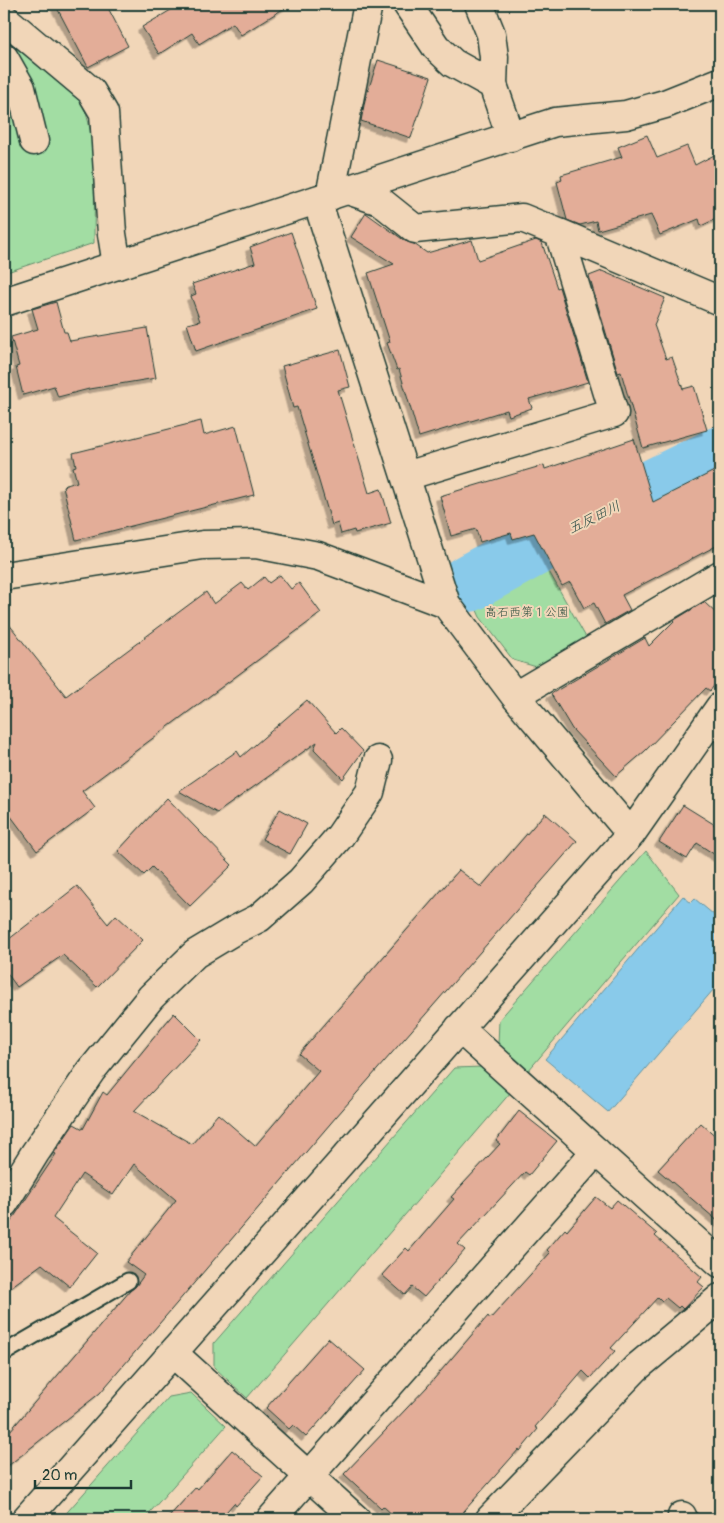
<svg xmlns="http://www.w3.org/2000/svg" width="724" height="1523" viewBox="0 0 724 1523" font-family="Pangolin,'Klee One',sans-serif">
<defs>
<filter id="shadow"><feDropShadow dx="-4.5" dy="4.5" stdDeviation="0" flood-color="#0004"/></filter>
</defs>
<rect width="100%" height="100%" fill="#f1d6b8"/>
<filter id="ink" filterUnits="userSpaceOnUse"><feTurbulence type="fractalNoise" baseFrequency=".02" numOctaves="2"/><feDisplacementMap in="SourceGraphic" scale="10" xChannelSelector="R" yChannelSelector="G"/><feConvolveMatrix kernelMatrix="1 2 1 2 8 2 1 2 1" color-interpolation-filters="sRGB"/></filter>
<g filter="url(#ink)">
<path fill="#a2dda3" stroke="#608d6c" d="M 4,38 L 81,102 C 98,129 94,209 94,243 L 4,273 Z
M 542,559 L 588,641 L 540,668 L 513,660 L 480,617 L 471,597 Z
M 646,851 L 679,894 L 528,1071 L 498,1045 L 499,1020 Z
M 483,1067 L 511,1092 L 247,1398 L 214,1367 L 214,1343 L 454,1068 Z
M 191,1393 L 226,1426 L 144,1519 L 61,1519 L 169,1397 Z"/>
<path fill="#89caea" stroke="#5f92a1" d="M 683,896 L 691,903 L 695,899 L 720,920 L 720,982 L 608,1112 L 545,1059 Z"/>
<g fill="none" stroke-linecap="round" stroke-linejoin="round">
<path stroke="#89caea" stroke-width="58" d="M 469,583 L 551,538 L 720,455"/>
</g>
<path fill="#e3ad98" stroke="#1f3d34" filter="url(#shadow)" d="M 55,4 L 106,4 L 128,46 L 88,67 Z
M 181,4 L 291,4 L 241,35 L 233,23 L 199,44 L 192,33 L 159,54 L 142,27 Z
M 378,60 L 431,77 L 411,138 L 361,121 L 365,100 Z
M 647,135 L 657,158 L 687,146 L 695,165 L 720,152 L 720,217 L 701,226 L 699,219 L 660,235 L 651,215 L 598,230 L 596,221 L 580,225 L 567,220 L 557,182 L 562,180 L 561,175 L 622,157 L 618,147 Z
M 366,213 L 405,241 L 414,244 L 427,253 L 472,240 L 478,260 L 536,240 L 542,243 L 557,288 L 559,287 L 588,382 L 529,399 L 532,408 L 509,416 L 507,410 L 419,437 L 399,369 L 397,370 L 387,343 L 390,342 L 368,273 L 394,264 L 351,237 Z
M 291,232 L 317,309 L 196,351 L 187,324 L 200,321 L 191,296 L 196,294 L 192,284 L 255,263 L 250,247 Z
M 602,271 L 665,298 L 654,325 L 666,359 L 672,357 L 683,389 L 694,386 L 707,430 L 643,448 L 621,372 L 618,373 L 589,276 Z
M 56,302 L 64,332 L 67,332 L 70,341 L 147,328 L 156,378 L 89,389 L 58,397 L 54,386 L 23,395 L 16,367 L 19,366 L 11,337 L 38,329 L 32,309 Z
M 340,350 L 350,387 L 338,390 L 369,493 L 381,489 L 391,523 L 355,533 L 354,530 L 341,534 L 338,523 L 332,525 L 297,407 L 293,408 L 282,366 Z
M 201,421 L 204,435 L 236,426 L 254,495 L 76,540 L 63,486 L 77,482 L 73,467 L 76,466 L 73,453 Z
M 634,439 L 653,502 L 720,468 L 720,544 L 622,595 L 630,610 L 605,624 L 594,603 L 584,608 L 570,582 L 562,586 L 534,533 L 513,539 L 511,533 L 480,542 L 476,529 L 451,536 L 440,496 L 544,465 L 545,469 Z
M 280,575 L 291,589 L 299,583 L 321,613 L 82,791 L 95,808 L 37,851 L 4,807 L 4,618 L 66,696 L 206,592 L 214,604 L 242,583 L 248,590 L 264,577 L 269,583 Z
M 704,602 L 720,617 L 720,678 L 710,691 L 706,688 L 645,751 L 616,776 L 572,729 L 551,694 L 645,638 L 649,646 L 676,619 Z
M 307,700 L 336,733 L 341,728 L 363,751 L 343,779 L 314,749 L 317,742 L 217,813 L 179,791 L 237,751 L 241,757 Z
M 167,798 L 232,865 L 190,906 L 152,867 L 144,875 L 118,851 Z
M 683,805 L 720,828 L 720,858 L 697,843 L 687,859 L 659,842 Z
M 280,809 L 307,824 L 290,854 L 262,839 Z
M 545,813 L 577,841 L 336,1117 L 100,1393 L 4,1469 L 4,1438 L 130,1291 L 136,1286 L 144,1275 L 126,1262 L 176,1200 L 134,1164 L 113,1195 L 82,1174 L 53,1218 L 97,1253 L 70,1287 L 42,1264 L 4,1292 L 4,1232 L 56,1154 L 54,1153 L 74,1124 L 83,1129 L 103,1092 L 107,1095 L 174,1013 L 201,1040 L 134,1111 L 192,1144 L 218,1114 L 255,1146 L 319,1071 L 299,1054 L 459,870 L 481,887 Z
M 77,886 L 108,924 L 116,915 L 143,940 L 97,987 L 63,955 L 17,987 L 4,969 L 4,943 Z
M 519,1111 L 557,1141 L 529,1175 L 525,1172 L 458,1244 L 465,1250 L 424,1297 L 412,1287 L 405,1295 L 382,1275 L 406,1248 L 409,1251 L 454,1199 L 451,1197 L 500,1144 L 496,1141 Z
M 701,1123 L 720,1140 L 720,1223 L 658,1170 Z
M 596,1197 L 610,1208 L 617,1200 L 657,1234 L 655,1236 L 702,1277 L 698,1282 L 704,1287 L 683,1309 L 680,1306 L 678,1308 L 666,1298 L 662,1301 L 658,1297 L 611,1348 L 615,1351 L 590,1378 L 583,1371 L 535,1427 L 538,1429 L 520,1451 L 519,1449 L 457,1519 L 397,1519 L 383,1506 L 381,1508 L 344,1474 L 428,1386 L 488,1316 L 490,1319 L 550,1253 L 547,1250 L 565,1229 L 567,1231 Z
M 328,1338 L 365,1370 L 306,1437 L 293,1425 L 289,1429 L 266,1408 Z
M 232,1450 L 263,1476 L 236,1506 L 234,1503 L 220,1519 L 167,1519 L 196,1487 L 198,1489 Z"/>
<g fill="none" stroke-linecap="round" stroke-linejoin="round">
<defs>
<path id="service" d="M 4,1353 L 128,1281"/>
<path id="minor" d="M 479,4 L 491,34 L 494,57 L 493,85
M 4,18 L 91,91 L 104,113 L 112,234 L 117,265
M 4,58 L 21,88 L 34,141
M 348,190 L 380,201 L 415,229 L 522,218 L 559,233 L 614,413 L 406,476
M 330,196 L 368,4
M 317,200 L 446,604 L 515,696 L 631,834
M 559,233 L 720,301
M 4,576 L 203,545 L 256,544 L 318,556 L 446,604
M 515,696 L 720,575
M 459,1028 L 720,1263
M 4,1203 L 35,1153 L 91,1071 L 151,997 L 195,954 L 235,930 L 259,918 L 301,881 L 340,836 L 370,792 L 378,760
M 173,1353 L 356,1519
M 682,1516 L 683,1519
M 26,1519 L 631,834 L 720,707
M 271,1519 L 596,1151
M 490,1519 L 636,1368 L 720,1298"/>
<path id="tertiary" d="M 407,4 L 436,47 L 453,63 L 493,85 L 511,137
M 4,302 L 555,122 L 626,115 L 665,104 L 720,82"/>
</defs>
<use href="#service" stroke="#1f3d34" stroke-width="19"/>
<use href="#minor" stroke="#1f3d34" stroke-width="31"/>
<use href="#tertiary" stroke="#1f3d34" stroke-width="31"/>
<use href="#service" stroke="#f1d6b8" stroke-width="15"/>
<use href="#minor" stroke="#f1d6b8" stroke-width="28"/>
<use href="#tertiary" stroke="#f1d6b8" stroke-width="28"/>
</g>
</g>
<g text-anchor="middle" stroke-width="4" stroke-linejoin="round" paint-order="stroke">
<g font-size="12" fill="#2c4d3f" stroke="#f1d6b8">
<text x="527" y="616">高石西第１公園</text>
</g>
<g font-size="14" font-style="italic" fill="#2a4b46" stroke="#f1d6b8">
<text transform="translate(594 517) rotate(-26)" y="5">五反田川</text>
</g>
</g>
<rect width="724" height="1523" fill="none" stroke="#f1d6b8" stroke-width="20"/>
<rect x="10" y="10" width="704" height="1503" fill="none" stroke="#1f3d34" stroke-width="2" filter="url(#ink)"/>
<path d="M35 1480v8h96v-8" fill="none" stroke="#1f3d34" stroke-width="2.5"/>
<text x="42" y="1480" font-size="15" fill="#1f3d34" stroke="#f1d6b8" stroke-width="4" paint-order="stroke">20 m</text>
</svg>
